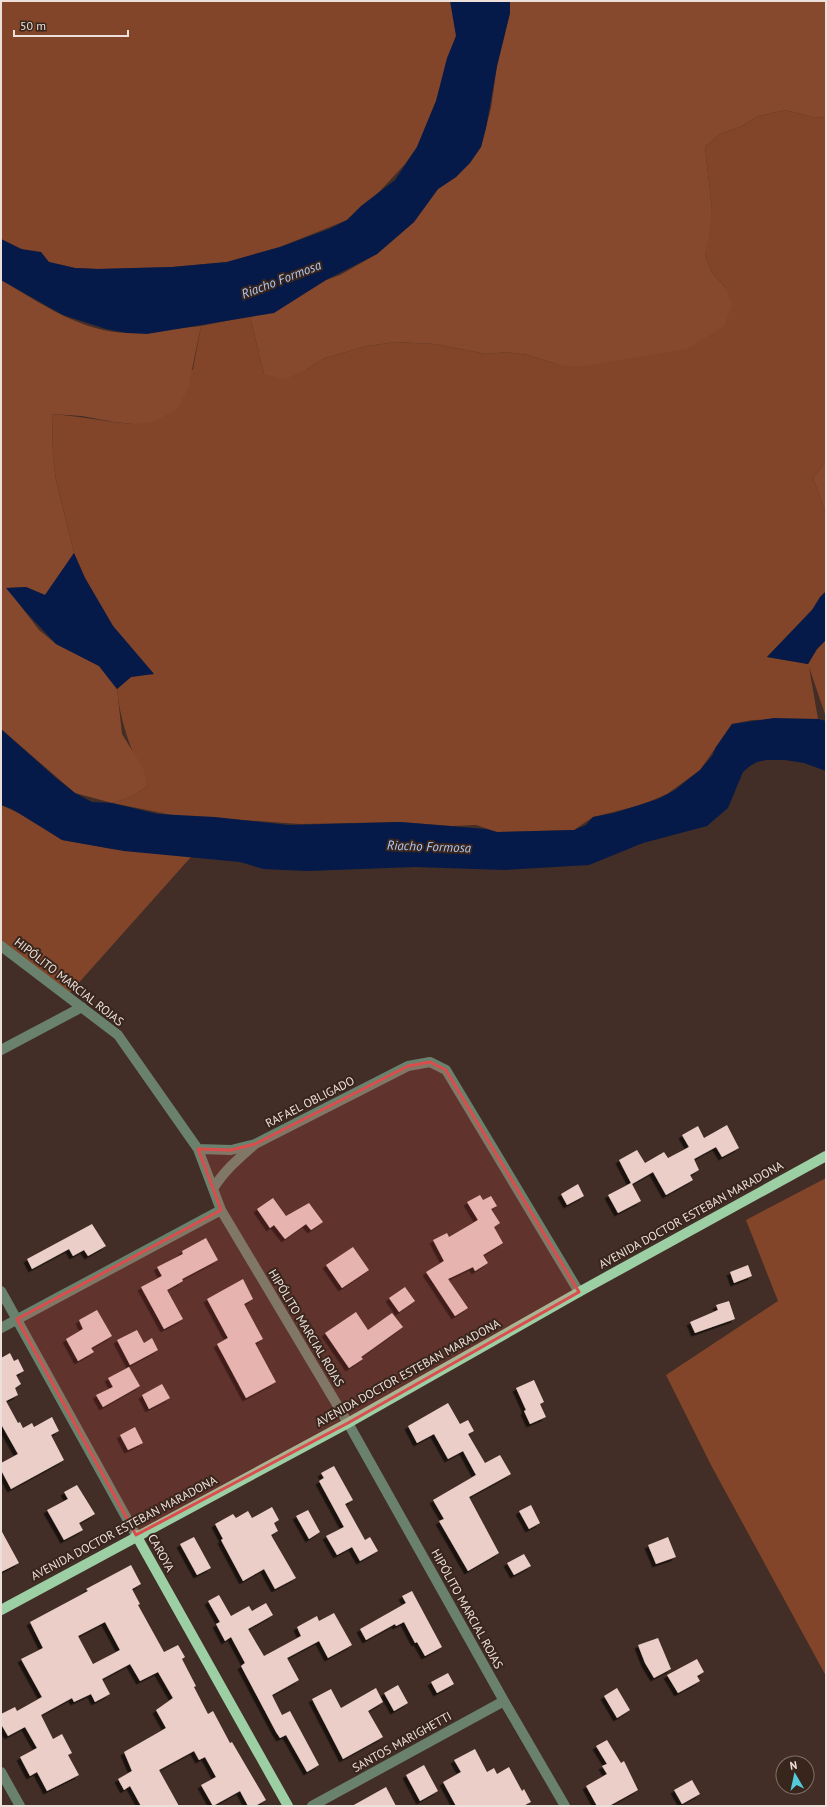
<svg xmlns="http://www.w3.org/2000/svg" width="827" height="1807" viewBox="0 0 827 1807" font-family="'PT Sans',sans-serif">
<defs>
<filter id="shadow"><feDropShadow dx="-3.5" dy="3.5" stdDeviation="0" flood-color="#0009"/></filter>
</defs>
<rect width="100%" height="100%" fill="#422e26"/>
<path fill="#824529" d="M 1,1 L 458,1 L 456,36 L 436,101 L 417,147 L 405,164 L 379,192 L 347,220 L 280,247 L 227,262 L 172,267 L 98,269 L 75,268 L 49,262 L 1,239 Z
M 786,110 L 812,117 L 826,118 L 826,461 L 813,478 L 826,513 L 826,593 L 812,610 L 767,657 L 808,664 L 817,649 L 826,639 L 826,717 L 809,667 L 818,719 L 752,720 L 732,724 L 700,770 L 667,794 L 641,805 L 593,817 L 574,830 L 497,832 L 476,825 L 452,826 L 400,822 L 300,824 L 172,815 L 112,803 L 131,797 L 147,786 C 133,754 120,724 117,689 L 131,677 L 153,673 L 113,626 L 85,578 L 74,553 L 56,480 L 53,458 L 52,414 C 80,416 106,422 134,424 L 193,369 L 201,326 L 250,316 L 264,374 L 307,369 L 325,358 L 367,346 L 396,342 L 435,344 L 486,354 L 507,352 L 528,355 L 556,364 L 726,288 L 713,274 L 705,256 L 712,209 L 705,147 L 720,134 L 740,127 L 758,116 Z
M 1,805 L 29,818 L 62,840 L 112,849 L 191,857 L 67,996 L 1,946 Z
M 826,1178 L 826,1676 L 712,1467 L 666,1375 L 778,1301 L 746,1220 Z"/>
<path fill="#87492d" d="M 510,1 L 826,1 L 826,118 L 812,117 L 786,110 L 758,116 L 740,127 L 720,134 L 705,147 L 712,209 L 710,229 L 705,256 L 713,274 L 726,288 L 732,306 L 724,326 L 687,349 L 576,367 L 556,364 L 528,355 L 507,352 L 486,354 L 435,344 L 396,342 L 367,346 L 325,358 L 307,369 L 286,379 L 264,374 L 250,316 L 290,302 L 326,280 L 340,275 L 377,254 L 414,222 L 438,189 L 456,177 L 481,147 L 491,108 L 497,66 L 510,13 Z
M 1,280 C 40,303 81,332 128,333 C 152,333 177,328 201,326 L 188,389 L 177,409 L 153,422 L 134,424 L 114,422 L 82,416 L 52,414 L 53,458 L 56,480 L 74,553 L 45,595 L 26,587 L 7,588 L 39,630 L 56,644 L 99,666 L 117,689 L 122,734 L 143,768 L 147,786 L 131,797 L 112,803 L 75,793 L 1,729 Z
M 826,461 L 826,513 L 813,478 Z"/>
<path fill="#061a4a" d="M 450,1 L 510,1 L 510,13 L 497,66 L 486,128 L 481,147 L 470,163 L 456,177 L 438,189 L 414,222 L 377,254 L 326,280 L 274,313 L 147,334 L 127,333 L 106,329 L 63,315 L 1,280 L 1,239 L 21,249 L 41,252 L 49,262 L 75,268 L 98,269 L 172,267 L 227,262 L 280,247 L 329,229 L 347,220 L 361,206 L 395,180 L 417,147 L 436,101 L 447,58 L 456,36 Z
M 74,553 L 85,578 L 113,626 L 154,674 L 131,677 L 117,689 L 99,666 L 56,644 L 25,611 L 6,588 L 26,587 L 45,595 Z
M 826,591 L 826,640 L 817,649 L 808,664 L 767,657 L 812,610 L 820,597 Z
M 774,718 L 818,719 L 826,721 L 826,771 L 804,763 L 785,760 L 766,760 L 757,762 L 750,766 L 743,772 L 728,808 L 707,826 L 643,843 L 589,865 L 504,870 L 415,867 L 308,871 L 263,869 L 240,862 L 124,851 L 62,840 L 12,809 L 1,805 L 1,729 L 56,778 L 75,793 L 92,802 L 112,803 L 158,814 L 215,817 L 289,825 L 400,822 L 486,829 L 497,832 L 574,830 L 586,825 L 593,817 L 614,813 L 658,799 L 675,790 L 700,770 L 712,756 L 716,747 L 732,724 Z"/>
<path fill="#eacec7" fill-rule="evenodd" filter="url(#shadow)" d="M 727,1125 L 739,1148 L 722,1157 L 716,1147 L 694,1159 L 699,1170 L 690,1175 L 693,1180 L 666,1195 L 653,1172 L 632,1184 L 641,1201 L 618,1213 L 608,1195 L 631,1183 L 619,1160 L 637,1150 L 645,1163 L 664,1152 L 668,1158 L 689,1147 L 682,1135 L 698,1126 L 704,1138 Z
M 578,1184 L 584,1196 L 567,1205 L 561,1194 Z
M 480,1195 L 483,1200 L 491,1196 L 497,1206 L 491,1209 L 500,1223 L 494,1227 L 503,1243 L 483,1255 L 488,1263 L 475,1271 L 473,1267 L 448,1279 L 468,1308 L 455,1316 L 426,1272 L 444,1261 L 433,1240 L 447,1233 L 449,1237 L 478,1220 L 467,1202 Z
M 273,1198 L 286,1216 L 309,1203 L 323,1222 L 311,1230 L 306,1224 L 285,1239 L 274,1225 L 270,1228 L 257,1209 Z
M 92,1224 L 106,1246 L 88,1256 L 84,1250 L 73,1256 L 69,1249 L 32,1269 L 27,1259 Z
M 206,1238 L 218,1260 L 182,1279 L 183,1281 L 167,1290 L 183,1319 L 164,1329 L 141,1287 L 162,1276 L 157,1267 L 183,1254 L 182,1251 Z
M 353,1247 L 369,1270 L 342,1288 L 326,1265 Z
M 748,1265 L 752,1276 L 734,1283 L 730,1272 Z
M 243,1279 L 253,1299 L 244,1304 L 263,1339 L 255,1343 L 276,1382 L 246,1398 L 217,1344 L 228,1338 L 207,1299 Z
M 405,1287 L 415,1301 L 399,1312 L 389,1298 Z
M 729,1301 L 735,1319 L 695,1333 L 690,1322 L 718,1310 L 716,1305 Z
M 97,1310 L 112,1336 L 91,1348 L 94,1352 L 78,1361 L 66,1339 L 83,1329 L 79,1320 Z
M 356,1312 L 368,1330 L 392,1313 L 403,1327 L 361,1357 L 363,1359 L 349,1368 L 325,1333 Z
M 137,1330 L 144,1343 L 152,1338 L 158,1350 L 130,1365 L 117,1340 Z
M 10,1353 L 14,1361 L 18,1359 L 24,1371 L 16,1375 L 21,1384 L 15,1388 L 18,1395 L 6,1401 L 18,1423 L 20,1422 L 23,1428 L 32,1423 L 34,1427 L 52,1417 L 59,1431 L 51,1435 L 64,1460 L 11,1489 L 1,1470 L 1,1463 L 18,1454 L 1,1424 L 1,1358 Z
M 129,1367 L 140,1386 L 103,1407 L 96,1395 L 113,1387 L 108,1378 Z
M 534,1380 L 544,1402 L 540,1404 L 546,1417 L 530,1424 L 524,1411 L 526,1410 L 516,1388 Z
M 162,1384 L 170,1398 L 149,1409 L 142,1395 Z
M 448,1403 L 460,1424 L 468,1420 L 474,1431 L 468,1434 L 485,1463 L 500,1455 L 511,1474 L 469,1497 L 499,1553 L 468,1571 L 439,1521 L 444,1519 L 433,1500 L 476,1475 L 463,1451 L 448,1459 L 434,1434 L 417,1443 L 408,1426 Z
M 135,1427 L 143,1443 L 128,1450 L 120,1435 Z
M 334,1466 L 353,1500 L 345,1504 L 365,1540 L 370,1537 L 378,1551 L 360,1561 L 352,1547 L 337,1555 L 326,1536 L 344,1527 L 319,1481 L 324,1478 L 321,1473 Z
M 77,1485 L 95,1514 L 79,1523 L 83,1530 L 64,1540 L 47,1510 L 68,1499 L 64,1492 Z
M 531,1505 L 540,1523 L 529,1529 L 519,1511 Z
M 272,1507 L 279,1520 L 274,1523 L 278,1531 L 271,1535 L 296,1578 L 275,1589 L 264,1569 L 243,1581 L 221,1540 L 223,1539 L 215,1524 L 233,1514 L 236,1518 L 248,1511 L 252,1518 Z
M 308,1510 L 320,1532 L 309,1539 L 296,1516 Z
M 1,1530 L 19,1563 L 1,1572 Z
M 194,1537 L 211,1568 L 197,1575 L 180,1544 Z
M 668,1537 L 676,1557 L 656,1564 L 648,1545 Z
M 524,1554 L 531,1566 L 514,1575 L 507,1563 Z
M 131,1565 L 141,1584 L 132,1589 L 140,1604 L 138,1605 L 164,1652 L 178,1645 L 185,1657 L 182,1659 L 196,1686 L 194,1687 L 208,1714 L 213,1711 L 230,1743 L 232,1742 L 266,1800 L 255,1806 L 248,1806 L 240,1791 L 213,1806 L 201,1785 L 216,1777 L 205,1757 L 199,1760 L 194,1751 L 159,1770 L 179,1806 L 141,1806 L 130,1786 L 124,1790 L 118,1779 L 132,1771 L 124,1752 L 166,1728 L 156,1710 L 173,1698 L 158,1672 L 140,1681 L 130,1664 L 102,1679 L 110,1694 L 95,1702 L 91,1694 L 74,1702 L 72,1698 L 41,1715 L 53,1739 L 62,1734 L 72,1753 L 68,1755 L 79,1775 L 47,1791 L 37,1772 L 30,1776 L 20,1757 L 37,1748 L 25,1727 L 8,1736 L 1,1724 L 1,1714 L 15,1707 L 17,1711 L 42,1697 L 21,1659 L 43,1648 L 30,1622 L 88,1591 L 86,1589 ZM 105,1622 L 120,1650 L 93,1664 L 78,1636 Z
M 412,1591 L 442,1647 L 425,1656 L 417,1642 L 415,1643 L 404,1622 L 396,1626 L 395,1624 L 366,1640 L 360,1629 L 406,1603 L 402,1596 Z
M 219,1595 L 231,1616 L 249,1606 L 252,1611 L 266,1603 L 273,1615 L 248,1629 L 264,1656 L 301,1636 L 297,1627 L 317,1616 L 319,1621 L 334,1613 L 352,1645 L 328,1658 L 319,1641 L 287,1658 L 299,1680 L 272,1695 L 282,1715 L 290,1711 L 319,1765 L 307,1772 L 286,1735 L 280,1738 L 276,1732 L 241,1666 L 245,1663 L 231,1637 L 225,1641 L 216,1624 L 220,1622 L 208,1601 Z
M 658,1638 L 671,1669 L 654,1678 L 645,1663 L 638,1645 Z
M 697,1659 L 704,1672 L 697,1676 L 700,1681 L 678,1693 L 667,1675 Z
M 448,1673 L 454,1684 L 437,1693 L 431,1682 Z
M 398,1685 L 408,1703 L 394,1711 L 384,1693 Z
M 376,1688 L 383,1702 L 368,1711 L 383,1737 L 343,1759 L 312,1699 L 331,1689 L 341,1708 Z
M 617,1688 L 630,1710 L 617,1718 L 604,1696 Z
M 607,1740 L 621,1763 L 624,1761 L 638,1790 L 609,1806 L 597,1806 L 586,1786 L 607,1774 L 602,1766 L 607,1764 L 596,1746 Z
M 475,1749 L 487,1772 L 494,1768 L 497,1774 L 509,1767 L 522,1791 L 524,1789 L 531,1802 L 523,1806 L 456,1806 L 443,1782 L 461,1772 L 454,1760 Z
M 424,1765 L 438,1791 L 420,1801 L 406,1775 Z
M 692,1780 L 700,1794 L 682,1804 L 674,1790 Z
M 386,1787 L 396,1806 L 352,1806 Z"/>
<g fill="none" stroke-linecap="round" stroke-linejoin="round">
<path stroke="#6a826d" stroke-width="10" d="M 1,946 L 118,1035 L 198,1149 L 221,1210 L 348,1423 L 504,1701 L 565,1806
M 1,1050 L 82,1007
M 198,1149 L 231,1150 L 255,1144 L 408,1066 L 430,1062 L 446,1070 L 579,1292
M 213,1189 C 224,1171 238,1159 254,1145
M 1,1291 L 136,1535
M 1,1328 L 221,1210
M 1,1772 L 20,1806
M 312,1806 L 504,1701"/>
<path stroke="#9dcfa5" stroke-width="10" d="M 136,1535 L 288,1806
M 1,1610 L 348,1423 L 579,1292 L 826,1156"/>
</g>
<path fill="#db4d4c" fill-opacity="0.2" stroke="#db4d4c" stroke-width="3" stroke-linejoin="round" d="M 430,1062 L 446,1070 L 579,1292 L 348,1423 L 136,1535 L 17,1319 L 221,1210 L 198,1149 L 231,1150 L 255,1144 L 408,1066 Z"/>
<g text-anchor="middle" stroke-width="4" stroke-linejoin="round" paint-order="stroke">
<g font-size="12" fill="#ede0da" stroke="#38251c">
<text transform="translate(69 982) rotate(38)" y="4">HIPÓLITO MARCIAL ROJAS</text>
<text transform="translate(310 1102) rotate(-27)" y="4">RAFAEL OBLIGADO</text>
<text transform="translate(691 1215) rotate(-29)" y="4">AVENIDA DOCTOR ESTEBAN MARADONA</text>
<text transform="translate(306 1328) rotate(59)" y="4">HIPÓLITO MARCIAL ROJAS</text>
<text transform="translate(408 1373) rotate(-29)" y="4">AVENIDA DOCTOR ESTEBAN MARADONA</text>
<text transform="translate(124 1528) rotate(-28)" y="4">AVENIDA DOCTOR ESTEBAN MARADONA</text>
<text transform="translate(161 1553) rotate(61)" y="4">CAROYA</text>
<text transform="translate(467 1609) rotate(61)" y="4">HIPÓLITO MARCIAL ROJAS</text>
<text transform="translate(402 1742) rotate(-29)" y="4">SANTOS MARIGHETTI</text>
</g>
<g font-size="13" font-style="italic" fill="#afc9f9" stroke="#38251c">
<text transform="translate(281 279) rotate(-21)" y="5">Riacho Formosa</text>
<text transform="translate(429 846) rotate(2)" y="5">Riacho Formosa</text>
</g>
</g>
<rect width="827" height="1807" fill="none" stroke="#ede0da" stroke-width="4"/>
<g transform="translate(795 1775) rotate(351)"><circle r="19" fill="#38251c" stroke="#807068"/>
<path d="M0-3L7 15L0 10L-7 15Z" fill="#53cbda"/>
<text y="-6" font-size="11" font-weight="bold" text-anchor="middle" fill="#ede0da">N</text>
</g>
<path d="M14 30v6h114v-6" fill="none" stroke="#ede0da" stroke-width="2"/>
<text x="20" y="30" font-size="12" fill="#ede0da" stroke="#38251c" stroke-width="3" paint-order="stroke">50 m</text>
</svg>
